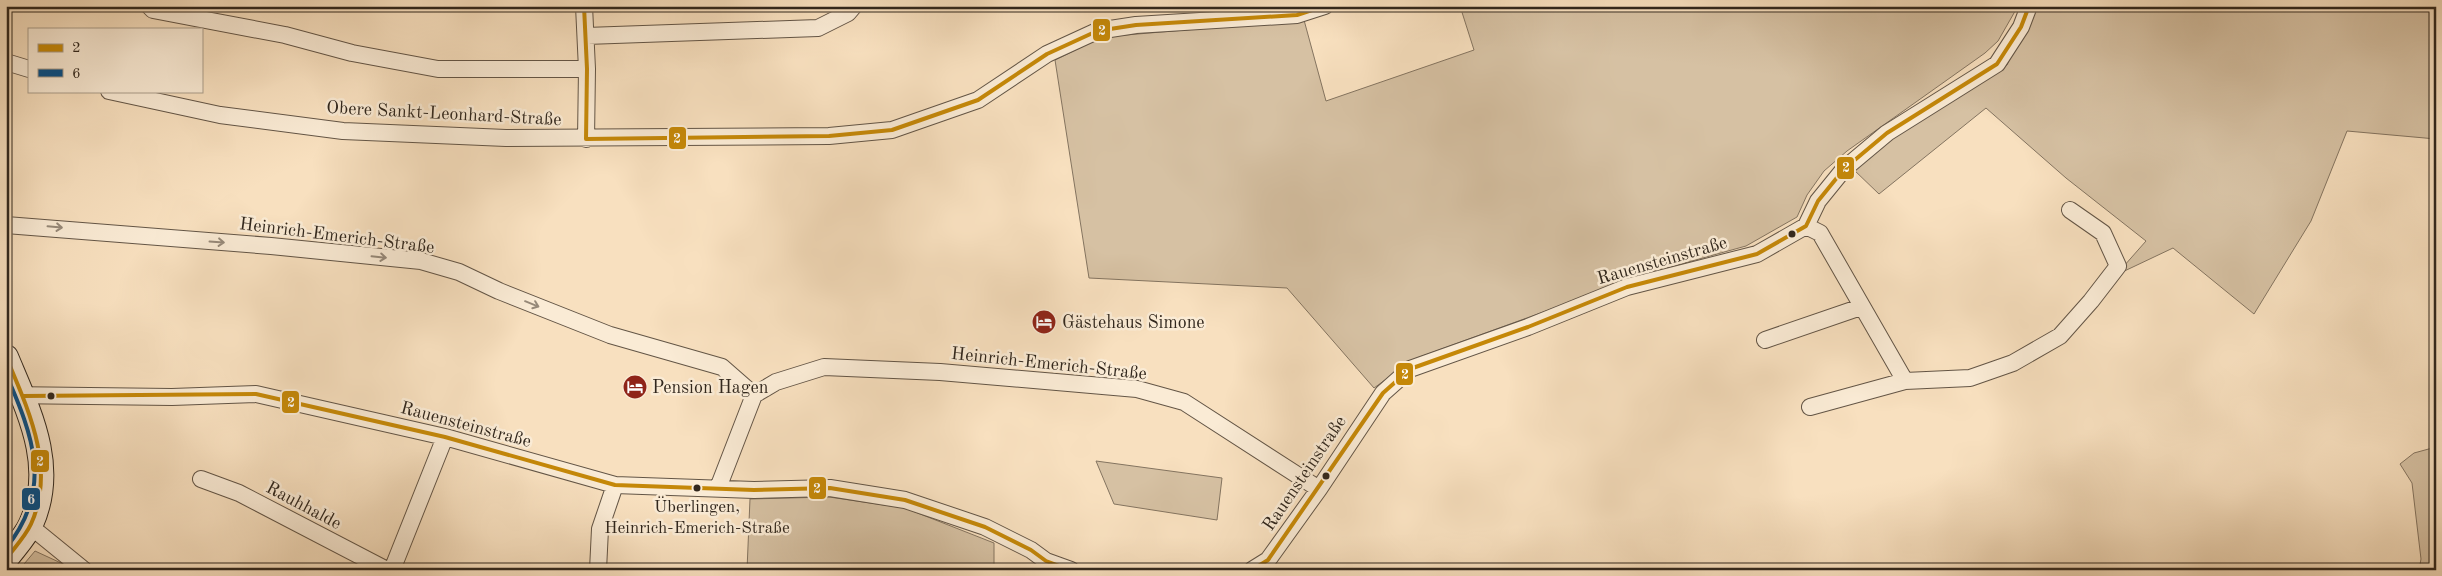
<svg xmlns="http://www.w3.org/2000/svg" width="2442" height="576" viewBox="0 0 2442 576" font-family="'Old Standard TT',serif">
<rect width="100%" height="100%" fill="#f8e0bf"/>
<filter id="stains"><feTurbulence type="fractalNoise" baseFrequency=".004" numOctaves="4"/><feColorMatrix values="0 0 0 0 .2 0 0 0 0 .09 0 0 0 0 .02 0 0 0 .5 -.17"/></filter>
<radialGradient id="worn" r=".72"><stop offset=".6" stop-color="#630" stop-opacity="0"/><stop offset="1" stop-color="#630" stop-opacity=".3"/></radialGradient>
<path fill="#d6c1a3" stroke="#847460" d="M 1460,6 L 2018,6 L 1998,41 L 1985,53 L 1847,151 L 1824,171 L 1807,195 L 1797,217 L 1746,246 L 1656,271 L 1414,359 L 1374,388 L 1287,288 L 1089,278 L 1055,60 L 1102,37 L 1304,20 L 1326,101 L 1474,50 Z
M 2034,6 L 2436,6 L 2436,139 L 2347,131 L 2311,221 L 2254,314 L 2173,248 L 2116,275 L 2146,241 L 2066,178 L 1986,108 L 1879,194 L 1853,169 L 1883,142 L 2007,65 Z
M 2436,447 L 2436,570 L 2419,570 L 2421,559 L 2412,483 L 2400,464 L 2414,453 Z
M 1096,461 L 1222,478 L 1217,520 L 1114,504 Z
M 829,497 L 905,508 L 994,543 L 994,570 L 747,570 L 750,499 Z
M 35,551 L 61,563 L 69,570 L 19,570 Z"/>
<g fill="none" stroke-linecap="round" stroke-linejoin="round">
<defs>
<path id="street" d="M 149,6 L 153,10 L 285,35 L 352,53 L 438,69 L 587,69
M 584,6 L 587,69 L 586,139
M 586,36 L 818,28 L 848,13 L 854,6
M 6,62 L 29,69
M 109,91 L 220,115 L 343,131 L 506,138 L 829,136 L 892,130 L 978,100 L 1047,54 L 1097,31 L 1136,25 L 1297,15 L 1325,6
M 6,225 L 271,246 L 421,261 L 459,272 L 499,291 L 610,335 L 722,367 L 754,395
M 1806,226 L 1820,233 L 1905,381 L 1970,378 L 2013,363 L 2060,336 L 2091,301 L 2118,266 L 2103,233 L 2070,210
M 1765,340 L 1861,307
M 6,395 L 172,397 L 256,394 L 445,437 L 615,485 L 754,490 L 830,488 L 905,500 L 985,527 L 1031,550 L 1046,561 L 1071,570
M 1810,407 L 1905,381
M 201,479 L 239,493 L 387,570
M 718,488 L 754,395 L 776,382 L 824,367 L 940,372 L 1137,389 L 1184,402 L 1319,489
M 30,526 L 84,570
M 392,570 L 445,437
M 598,570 L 600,529 L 615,485
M 1252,570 L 1268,560 L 1319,489 L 1383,393 L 1410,369 L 1528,327 L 1627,287 L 1757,254 L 1806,226 L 1818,201 L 1844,169 L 1887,133 L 1997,64 L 2021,27 L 2029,6"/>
<path id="secondary" d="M 6,357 C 29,412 57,466 31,524 C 26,536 14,548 6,559"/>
</defs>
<use href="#street" stroke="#635546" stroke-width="18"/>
<use href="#secondary" stroke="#31271d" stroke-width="26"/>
<use href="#street" stroke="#faebd5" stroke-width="16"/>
<use href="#secondary" stroke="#faebd5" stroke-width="24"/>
<defs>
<path id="bus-1" d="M 584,6 L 587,69 L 586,139 L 829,136 L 892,130 L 978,100 L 1047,54 L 1097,31 L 1136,25 L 1297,15 L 1324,6
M 23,396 L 256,394 L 445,437 L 615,485 L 754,490 L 830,488 L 905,500 L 985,527 L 1031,550 L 1046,561 L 1070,570
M 6,559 C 14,548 25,537 31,524 C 56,469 29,411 7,359
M 1252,570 L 1268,560 L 1383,393 L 1410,369 L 1528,327 L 1627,287 L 1757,254 L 1806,226 L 1818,201 L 1844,169 L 1887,133 L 1997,64 L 2021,27 L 2029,6"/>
<path id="bus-2" d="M 6,374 C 33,436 54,489 6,548"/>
</defs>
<use href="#bus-1" stroke="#faebd5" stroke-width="8"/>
<use href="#bus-2" stroke="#faebd5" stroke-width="8"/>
<use href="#bus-1" stroke="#c58808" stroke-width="4"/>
<use href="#bus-2" stroke="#024e8a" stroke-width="4"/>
</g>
<defs><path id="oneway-shaft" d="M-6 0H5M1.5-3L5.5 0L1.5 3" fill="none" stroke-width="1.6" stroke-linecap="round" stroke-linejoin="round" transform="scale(1.25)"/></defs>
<g stroke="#968979">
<use href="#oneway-shaft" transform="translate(55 227) rotate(5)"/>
<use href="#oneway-shaft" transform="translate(217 242) rotate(4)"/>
<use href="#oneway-shaft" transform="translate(379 257) rotate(6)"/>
<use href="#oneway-shaft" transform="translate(532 304) rotate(22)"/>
</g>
<defs>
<symbol id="hotel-disc" viewBox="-11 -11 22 22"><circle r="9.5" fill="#8f2418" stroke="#faebd5"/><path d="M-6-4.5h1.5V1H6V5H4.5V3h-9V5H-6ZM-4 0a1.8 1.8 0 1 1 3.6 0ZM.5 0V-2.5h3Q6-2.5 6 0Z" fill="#fff"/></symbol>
</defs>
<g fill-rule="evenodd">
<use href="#hotel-disc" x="1030" y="308" width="28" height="28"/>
<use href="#hotel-disc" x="621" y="373" width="28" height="28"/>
</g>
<g fill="#31271d" stroke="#faebd5" stroke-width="2">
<circle cx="1792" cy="234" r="4.5"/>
<circle cx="51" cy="396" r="4.5"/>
<circle cx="1326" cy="476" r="4.5"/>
<circle cx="697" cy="488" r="4.5"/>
</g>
<g text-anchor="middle" stroke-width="5" stroke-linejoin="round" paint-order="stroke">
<g font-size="17" fill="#31271d" stroke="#faebd5">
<text x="697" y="512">Überlingen,<tspan x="697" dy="21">Heinrich-Emerich-Straße</tspan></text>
</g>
<g font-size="18" fill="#31271d" stroke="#faebd5">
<text transform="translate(444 113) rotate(3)" y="6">Obere Sankt-Leonhard-Straße</text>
<text transform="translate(337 235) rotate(7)" y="6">Heinrich-Emerich-Straße</text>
<text transform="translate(1662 260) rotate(-16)" y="6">Rauensteinstraße</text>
<text transform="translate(1049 363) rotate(6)" y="6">Heinrich-Emerich-Straße</text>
<text transform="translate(466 424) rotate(15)" y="6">Rauensteinstraße</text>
<text transform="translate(1304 473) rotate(-56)" y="6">Rauensteinstraße</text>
<text transform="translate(304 505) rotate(28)" y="6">Rauhhalde</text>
</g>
<g font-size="18" fill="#31271d" stroke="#faebd5" text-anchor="start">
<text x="1062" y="328">Gästehaus Simone</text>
<text x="652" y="393">Pension Hagen</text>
</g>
</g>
<g stroke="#faebd5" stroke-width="2">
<rect x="1092" y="18" width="19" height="24" rx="5" fill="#c58808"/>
<rect x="668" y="126" width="19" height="24" rx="5" fill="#c58808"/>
<rect x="1836" y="156" width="19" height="24" rx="5" fill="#c58808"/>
<rect x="1395" y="362" width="19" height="24" rx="5" fill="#c58808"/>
<rect x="281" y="390" width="19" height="24" rx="5" fill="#c58808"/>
<rect x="30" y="449" width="20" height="24" rx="5" fill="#c58808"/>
<rect x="808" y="476" width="19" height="24" rx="5" fill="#c58808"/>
<rect x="21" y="487" width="20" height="24" rx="5" fill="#024e8a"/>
</g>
<g font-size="14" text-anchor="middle" font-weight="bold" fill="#fff">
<text x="1102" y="35">2</text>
<text x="677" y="143">2</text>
<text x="1846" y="172">2</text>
<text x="1405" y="379">2</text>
<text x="291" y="407">2</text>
<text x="40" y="466">2</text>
<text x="817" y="493">2</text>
<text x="31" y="504">6</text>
</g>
<rect width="2442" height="576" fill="none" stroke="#f8e0bf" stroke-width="25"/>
<rect x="8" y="8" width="2427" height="561" fill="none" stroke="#31271d" stroke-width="2.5"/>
<rect x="12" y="12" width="2417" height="551" fill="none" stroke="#31271d"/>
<rect x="28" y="28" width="175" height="65" fill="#faebd5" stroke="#aa9d8b"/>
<rect x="38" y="44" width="25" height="8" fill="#c58808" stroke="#aa9d8b"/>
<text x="72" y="52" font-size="15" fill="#31271d">2</text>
<rect x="38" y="69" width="25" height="8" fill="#024e8a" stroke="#aa9d8b"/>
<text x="72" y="78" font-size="15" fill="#31271d">6</text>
<rect width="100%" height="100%" filter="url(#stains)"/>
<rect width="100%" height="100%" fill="url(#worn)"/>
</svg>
